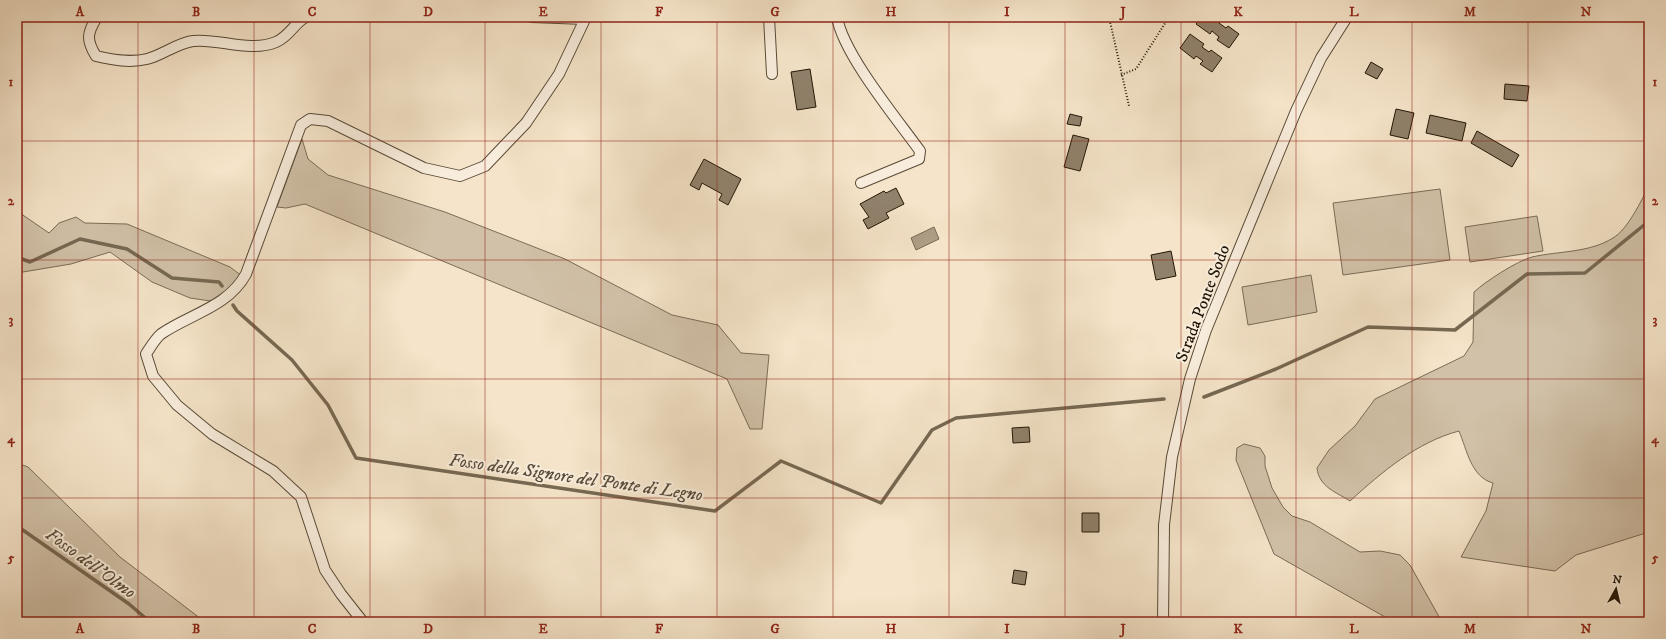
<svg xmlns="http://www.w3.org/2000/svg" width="1666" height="639" viewBox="0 0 1666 639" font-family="'IM FELL DW Pica',serif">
<rect width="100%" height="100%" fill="#f5e4c9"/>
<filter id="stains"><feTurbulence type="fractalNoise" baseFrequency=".005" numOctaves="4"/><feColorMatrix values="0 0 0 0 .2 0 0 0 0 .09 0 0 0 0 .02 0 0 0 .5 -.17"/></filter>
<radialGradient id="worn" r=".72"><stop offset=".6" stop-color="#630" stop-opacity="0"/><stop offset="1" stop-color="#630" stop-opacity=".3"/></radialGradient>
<path fill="#d1c1a8" stroke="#7a6c56" d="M 302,139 L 308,159 L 328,175 L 445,212 L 565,259 L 672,315 L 718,325 L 741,353 L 769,355 L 762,429 L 750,429 L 727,379 L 305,204 L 286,208 L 277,207 Z
M 1649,186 L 1649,532 L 1576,555 L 1555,571 L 1461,557 L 1486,511 L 1493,483 C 1471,477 1467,450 1459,431 C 1417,442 1382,472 1350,501 C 1336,492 1319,487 1317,468 L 1329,450 L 1355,426 L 1375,399 L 1464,356 L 1473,342 L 1474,292 C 1486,281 1517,261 1532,257 C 1558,251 1589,253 1613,238 C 1628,229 1641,201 1649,186 Z
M 1440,189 L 1450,260 L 1343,275 L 1333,203 Z
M 17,211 L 49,233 L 59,223 L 76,217 L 85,223 L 127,224 L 230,267 L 242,276 L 217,302 L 190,298 L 152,282 L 110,252 L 71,264 L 17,273 Z
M 1537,216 L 1543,251 L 1470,262 L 1465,227 Z
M 1311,275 L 1317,312 L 1248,325 L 1242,287 Z
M 1244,444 L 1260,448 L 1265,456 L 1265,466 L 1272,488 L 1283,507 L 1292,516 L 1310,522 L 1360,552 L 1380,551 L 1400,555 L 1410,565 L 1442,622 L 1388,622 L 1385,617 L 1274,554 L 1236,460 L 1237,448 Z
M 17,463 L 28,467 L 120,557 L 205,622 L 17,622 Z"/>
<path fill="#ae9e86" stroke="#766852" d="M 934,227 L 939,239 L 916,250 L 911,238 Z"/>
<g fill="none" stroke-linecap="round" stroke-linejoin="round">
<path stroke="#766852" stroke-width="3.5" d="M 17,257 L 30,262 L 80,239 L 127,249 L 172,278 L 219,282 L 222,286
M 233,305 L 237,311 L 292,360 L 328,405 L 356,458 L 715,511 L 781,461 L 881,503 L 932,430 L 956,418 L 1164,399
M 1204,397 L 1276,369 L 1368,327 L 1455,330 L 1527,274 L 1585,273 L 1649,221
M 17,526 L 129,604 L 150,622"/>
</g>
<path fill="#90816b" stroke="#231605" d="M 1202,17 L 1217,17 L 1221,20 L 1219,23 L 1226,28 L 1228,26 L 1239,34 L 1229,48 L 1217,40 L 1219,37 L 1212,31 L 1210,34 L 1196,24 Z
M 1190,34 L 1204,44 L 1202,47 L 1209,52 L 1211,50 L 1222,58 L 1212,72 L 1200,64 L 1203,61 L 1196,56 L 1194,59 L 1180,48 Z
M 1371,62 L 1383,69 L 1377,79 L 1365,73 Z
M 810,69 L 816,107 L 797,110 L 791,72 Z
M 1505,84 L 1529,86 L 1527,101 L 1504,99 Z
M 1396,109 L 1414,113 L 1408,139 L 1390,135 Z
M 1070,114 L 1082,117 L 1080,126 L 1067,124 Z
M 1430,115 L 1466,123 L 1462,141 L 1426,133 Z
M 1477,131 L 1519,155 L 1512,167 L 1471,143 Z
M 1073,135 L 1089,139 L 1080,171 L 1064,167 Z
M 704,159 L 741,179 L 728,205 L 719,200 L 722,194 L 702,183 L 699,190 L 690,185 Z
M 896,188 L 904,204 L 886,213 L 889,218 L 868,229 L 863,220 L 869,217 L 860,204 L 884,191 L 886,193 Z
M 1171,251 L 1176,276 L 1156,280 L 1151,255 Z
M 1029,427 L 1030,442 L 1013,443 L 1012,428 Z
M 1082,513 L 1099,513 L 1099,532 L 1082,532 Z
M 1014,570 L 1027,572 L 1025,585 L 1012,583 Z"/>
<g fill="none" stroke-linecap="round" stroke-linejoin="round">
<defs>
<path id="street" d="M 97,17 C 87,33 86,40 96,56 C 113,60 130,63 147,59 C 163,55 177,43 193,41 C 219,38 249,53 276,42 C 290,36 294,23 306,17
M 532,17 L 585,19
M 769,17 L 772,74
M 837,17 C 843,54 897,119 920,151 L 919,159 L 861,183
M 363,622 L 341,594 L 325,570 L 301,497 L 273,471 L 212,434 L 177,405 L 153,376 L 146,354 C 150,348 155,339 161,334 C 190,314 228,307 246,274 L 301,125 L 310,119 L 328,121 L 424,168 L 460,176 L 485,166 L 526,123 L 559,74 L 586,17
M 1163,622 L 1164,525 L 1172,457 L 1190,379 L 1206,330 L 1296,111 L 1321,58 L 1347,17"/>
</defs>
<use href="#street" stroke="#584a36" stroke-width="12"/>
<path stroke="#231605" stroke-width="2" stroke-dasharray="1 2" stroke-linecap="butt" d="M 1109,17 L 1129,106
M 1121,75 L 1136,69 L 1169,17"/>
<use href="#street" stroke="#f8eddc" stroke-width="10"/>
</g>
<path fill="none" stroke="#8f2418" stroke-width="1" stroke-opacity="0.55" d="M 138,17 L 138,622M 254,17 L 254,622M 370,17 L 370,622M 485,17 L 485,622M 601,17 L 601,622M 717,17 L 717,622M 833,17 L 833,622M 949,17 L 949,622M 1065,17 L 1065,622M 1181,17 L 1181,622M 1296,17 L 1296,622M 1412,17 L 1412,622M 1528,17 L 1528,622M 17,141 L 1649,141M 17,260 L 1649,260M 17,379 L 1649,379M 17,498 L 1649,498"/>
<g text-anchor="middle" stroke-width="4" stroke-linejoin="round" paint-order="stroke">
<g font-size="17" fill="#231605" stroke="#f8eddc">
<text transform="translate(1202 303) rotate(-69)" y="6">Strada Ponte Sodo</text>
</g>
<g font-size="18" font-style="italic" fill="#5b4c39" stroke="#f8eddc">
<text transform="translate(576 477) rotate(8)" y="6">Fosso della Signore del Ponte di Legno</text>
<text transform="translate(91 563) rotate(36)" y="6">Fosso dell'Olmo</text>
</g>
</g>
<rect width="1666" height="639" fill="none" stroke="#f5e4c9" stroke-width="44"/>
<g transform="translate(1616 589) rotate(8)" stroke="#f8eddc" stroke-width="3" paint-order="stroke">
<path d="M0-3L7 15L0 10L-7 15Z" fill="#231605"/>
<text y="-6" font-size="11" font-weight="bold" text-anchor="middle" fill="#231605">N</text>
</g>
<rect x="22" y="22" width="1622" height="595" fill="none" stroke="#8f2418" stroke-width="1.5"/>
<g font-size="13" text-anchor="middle" font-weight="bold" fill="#8f2418">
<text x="80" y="16">A</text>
<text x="196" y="16">B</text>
<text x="312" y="16">C</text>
<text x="428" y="16">D</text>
<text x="543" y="16">E</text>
<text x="659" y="16">F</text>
<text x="775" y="16">G</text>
<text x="891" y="16">H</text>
<text x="1007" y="16">I</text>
<text x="1123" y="16">J</text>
<text x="1238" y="16">K</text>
<text x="1354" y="16">L</text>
<text x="1470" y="16">M</text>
<text x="1586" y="16">N</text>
<text x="11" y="86">1</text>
<text x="1655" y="86">1</text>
<text x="11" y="205">2</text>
<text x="1655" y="205">2</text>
<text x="11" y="324">3</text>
<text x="1655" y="324">3</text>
<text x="11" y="443">4</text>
<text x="1655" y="443">4</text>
<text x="11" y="562">5</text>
<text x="1655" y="562">5</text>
<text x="80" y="633">A</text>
<text x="196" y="633">B</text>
<text x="312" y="633">C</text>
<text x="428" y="633">D</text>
<text x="543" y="633">E</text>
<text x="659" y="633">F</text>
<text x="775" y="633">G</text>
<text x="891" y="633">H</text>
<text x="1007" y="633">I</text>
<text x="1123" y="633">J</text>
<text x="1238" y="633">K</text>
<text x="1354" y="633">L</text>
<text x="1470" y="633">M</text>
<text x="1586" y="633">N</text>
</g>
<rect width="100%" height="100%" filter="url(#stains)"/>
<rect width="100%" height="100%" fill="url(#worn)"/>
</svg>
